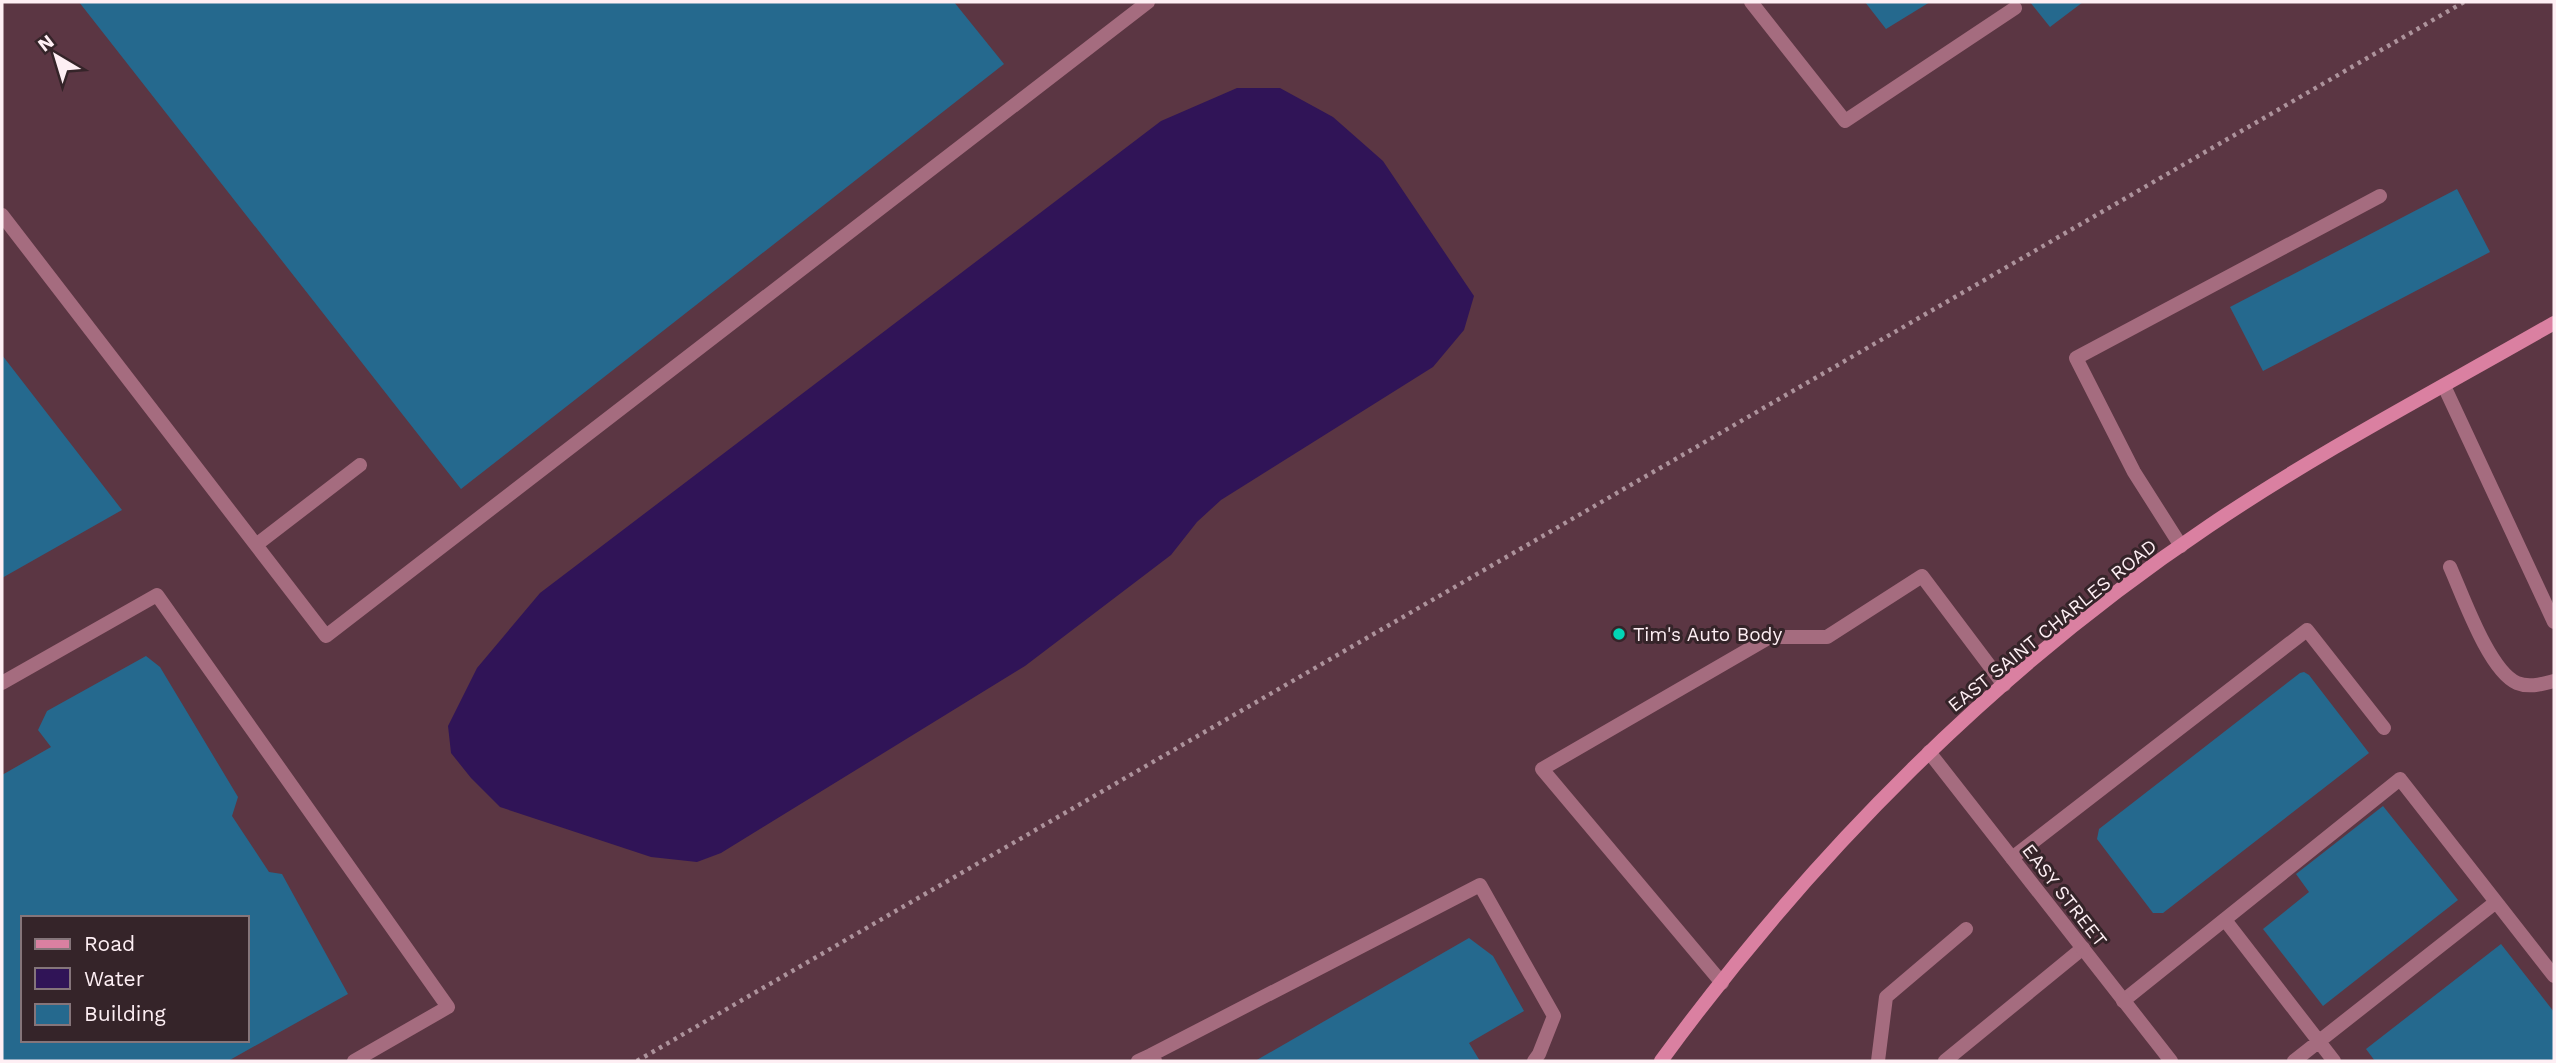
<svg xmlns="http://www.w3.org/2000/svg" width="2556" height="1063" viewBox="0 0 2556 1063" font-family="'Work Sans',sans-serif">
<rect width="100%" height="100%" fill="#5b3643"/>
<path fill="#301457" d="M 1237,88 L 1280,88 L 1333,117 L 1383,161 L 1474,296 L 1464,330 L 1433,367 L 1221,500 L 1197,522 L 1171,555 L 1025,666 L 721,853 L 697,862 L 651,857 L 500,807 L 471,778 L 451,753 L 448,726 L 477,668 L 540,593 L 1161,121 Z"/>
<path fill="#25698e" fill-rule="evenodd" d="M 79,2 L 954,2 L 1004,64 L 461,489 Z
M 1865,2 L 1930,2 L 1886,29 Z
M 2030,2 L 2083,2 L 2050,27 Z
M 2457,189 L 2490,252 L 2263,371 L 2230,307 Z
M 2,355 L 122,510 L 2,578 Z
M 146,656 L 160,667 L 238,797 L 232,816 L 269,872 L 282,874 L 348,994 L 228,1061 L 2,1061 L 2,775 L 51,747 L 38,730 L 47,711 ZM 23,918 L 247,918 L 247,1040 L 23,1040 Z
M 2304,672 L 2309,675 L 2369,753 L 2163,913 L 2153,913 L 2097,839 L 2099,829 L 2300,673 Z
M 2383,806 L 2458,900 L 2323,1006 L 2263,929 L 2309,892 L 2296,874 Z
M 1469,938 L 1493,956 L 1524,1011 L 1469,1043 L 1480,1061 L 1255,1061 Z
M 2501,944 L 2554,1012 L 2554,1061 L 2375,1061 L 2366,1049 Z"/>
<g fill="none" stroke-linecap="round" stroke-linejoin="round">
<path stroke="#ad939c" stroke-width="4.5" stroke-dasharray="3.5 5" stroke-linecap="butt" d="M 637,1061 L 2464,2"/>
<path stroke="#a56c7f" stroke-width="14" d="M 1751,2 L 1845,121 L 2015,8
M 2,215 L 326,636 L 1148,2
M 2444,386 L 2554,622
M 256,545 L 360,465
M 2181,546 L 2134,472 L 2076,358 L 2380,196
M 2450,567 C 2463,596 2489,671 2517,683 C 2529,688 2542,684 2554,681
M 2,683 L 157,595 L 448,1007 L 354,1061
M 2012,858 L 2307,630 L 2384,728
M 2225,920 L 2334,1061
M 1722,983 L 1542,769 L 1770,637 L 1827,637 L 1922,576 L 2004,685
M 2123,1001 L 2400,779 L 2554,976
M 1151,1055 L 1480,885 L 1554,1016 L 1539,1054 L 1534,1061
M 1138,1061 L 1151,1055 L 1155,1061
M 1878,1061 L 1886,997 L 1966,929
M 1945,1061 L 2083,948
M 2294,1061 L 2496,902"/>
<path stroke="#a56c7f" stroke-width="14" d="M 1929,752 L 2171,1061"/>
<path stroke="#da80a1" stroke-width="14" d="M 1661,1061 C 1812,854 1997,668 2209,526 C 2320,451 2439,389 2554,323"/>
</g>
<circle fill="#02d5b6" stroke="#352429" stroke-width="2.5" cx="1619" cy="634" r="7"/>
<g text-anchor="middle" stroke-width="6" stroke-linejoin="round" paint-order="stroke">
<g font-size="19" fill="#feeff4" stroke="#352429">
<text transform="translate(2052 625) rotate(-39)" y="7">EAST SAINT CHARLES ROAD</text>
<text transform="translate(2065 895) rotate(52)" y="7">EASY STREET</text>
</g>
<g font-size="19" fill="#feeff4" stroke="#352429" text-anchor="start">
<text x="1633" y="641">Tim's Auto Body</text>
</g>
</g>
<rect width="2556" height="1063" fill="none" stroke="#feeff4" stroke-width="7"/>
<rect x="21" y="916" width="228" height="126" fill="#352429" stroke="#85757a" stroke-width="2"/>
<rect x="35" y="939" width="35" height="10" fill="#da80a1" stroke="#85757a" stroke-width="2"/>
<text x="84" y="951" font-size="21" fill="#feeff4">Road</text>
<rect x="35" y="968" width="35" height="21" fill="#301457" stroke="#85757a" stroke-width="2"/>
<text x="84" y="986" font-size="21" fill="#feeff4">Water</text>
<rect x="35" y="1004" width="35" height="21" fill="#25698e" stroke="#85757a" stroke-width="2"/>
<text x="84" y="1021" font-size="21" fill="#feeff4">Building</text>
<g transform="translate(56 56) rotate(322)" stroke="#352429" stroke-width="5" paint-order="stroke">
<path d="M0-5L12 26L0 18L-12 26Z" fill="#feeff4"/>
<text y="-10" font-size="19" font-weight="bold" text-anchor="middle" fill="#feeff4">N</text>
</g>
</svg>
